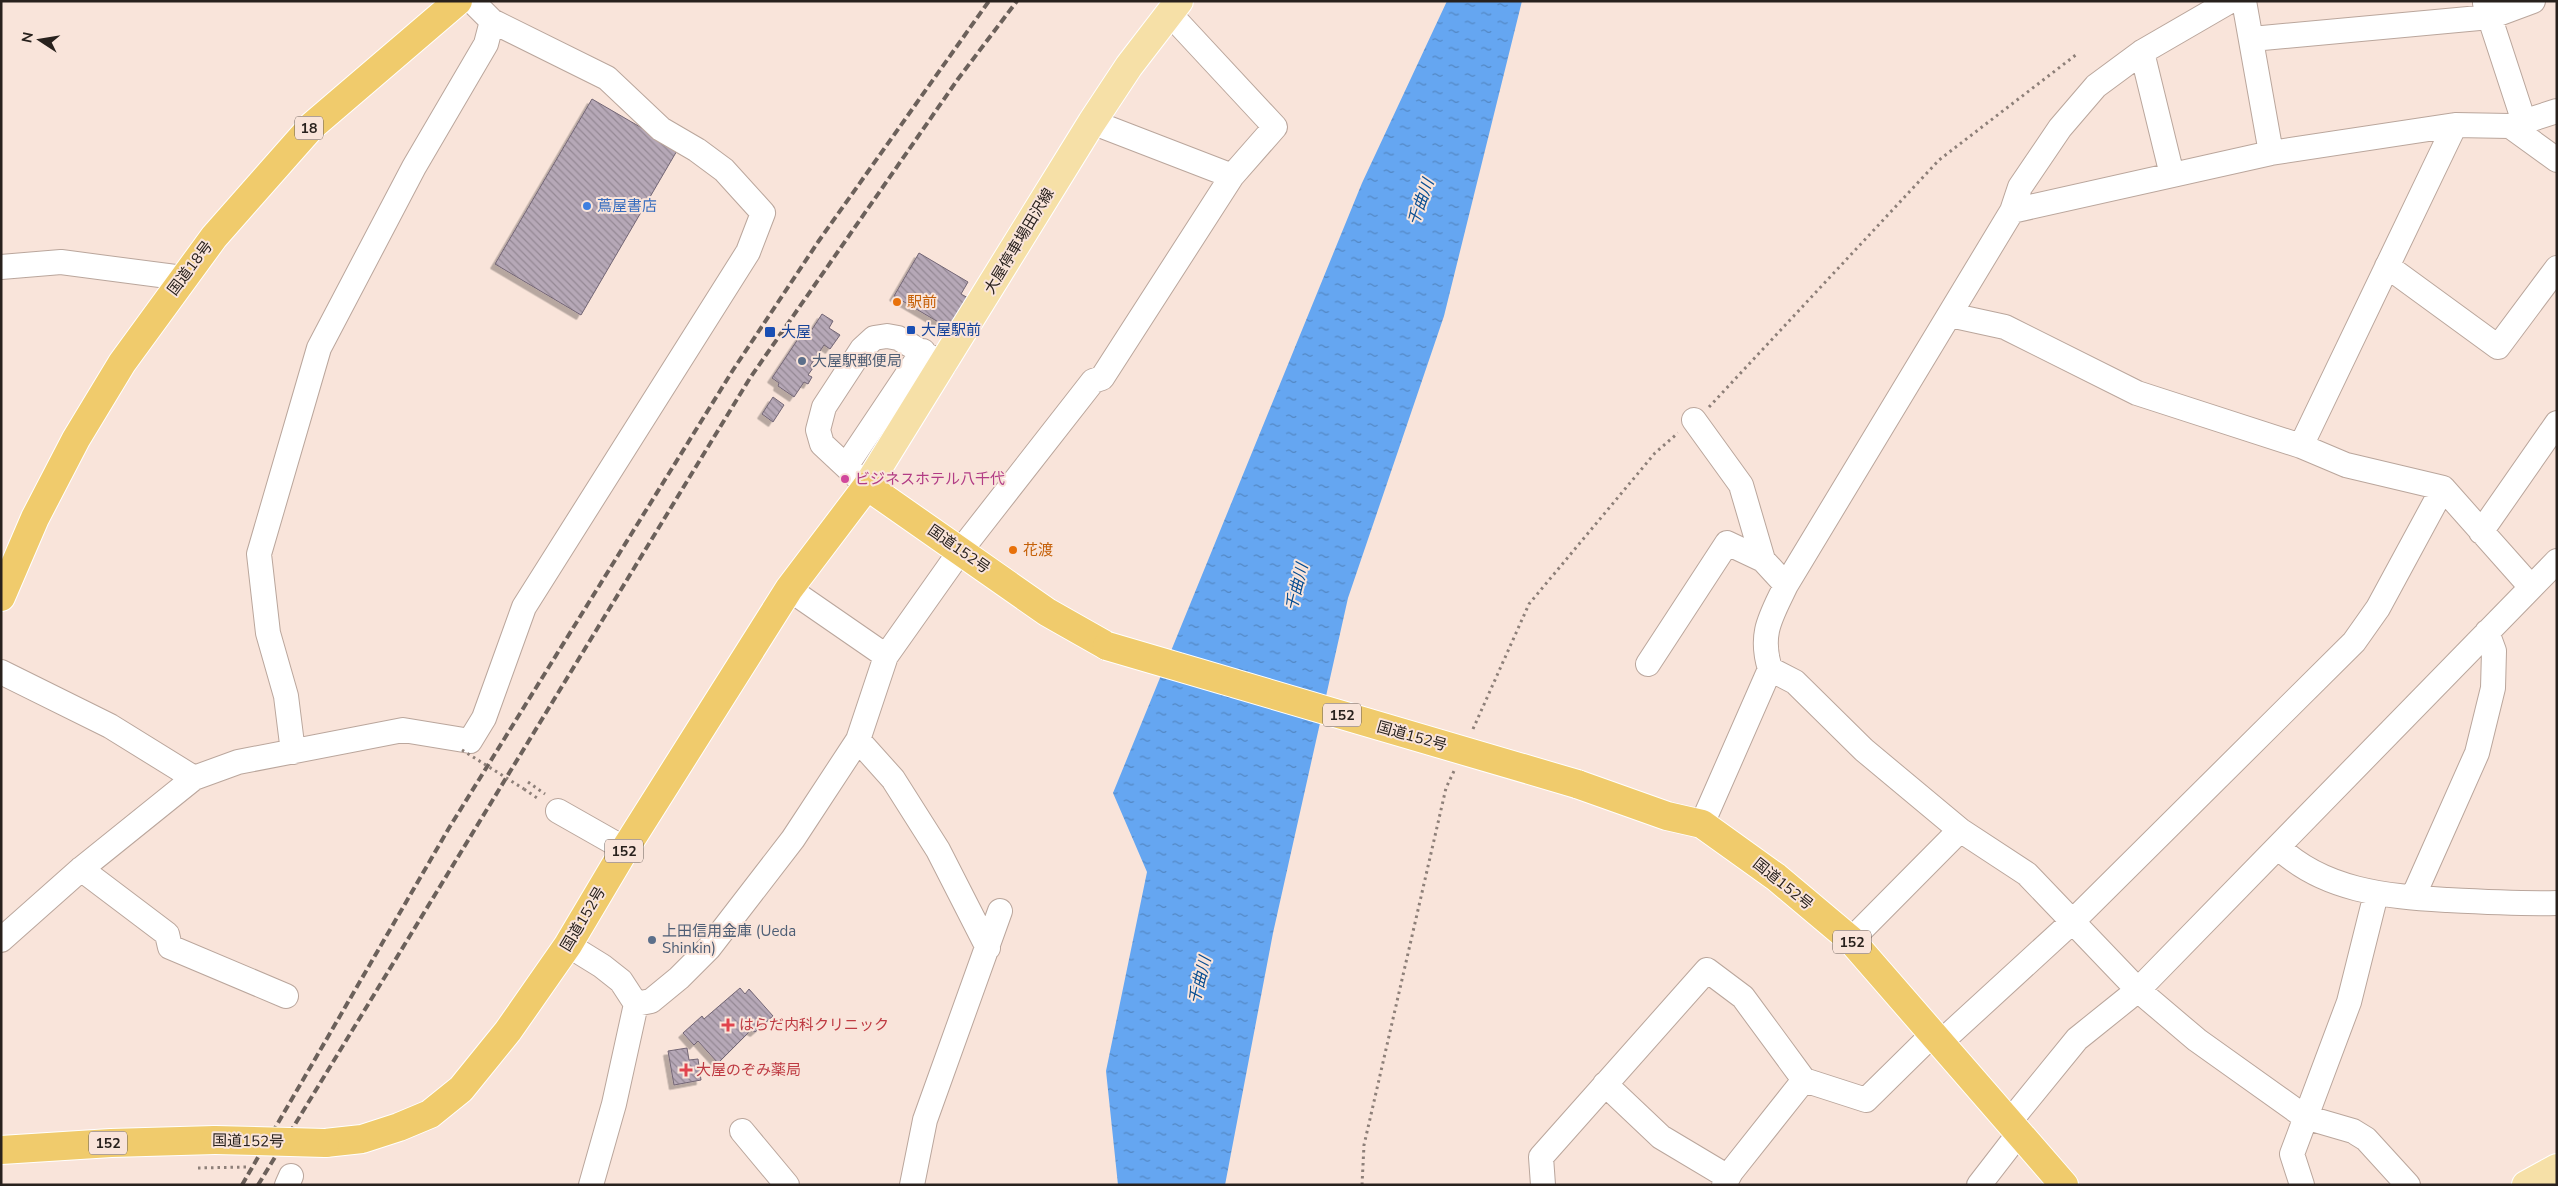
<svg xmlns="http://www.w3.org/2000/svg" width="2558" height="1186" viewBox="0 0 2558 1186" font-family="'Nunito Sans','Noto Sans JP',sans-serif">
<defs>
<pattern id="water-ripples" width="26" height="14" patternUnits="userSpaceOnUse" patternTransform="scale(1.25)"><rect width="26" height="14" fill="#65a6f1"/><path d="M2 4q2-2 4 0t4 0M15 11q2-2 4 0t4 0" fill="none" stroke="#5387c3"/></pattern>
<pattern id="building-back-hatch" width="6" height="6" patternUnits="userSpaceOnUse" patternTransform="scale(1.25)"><rect width="6" height="6" fill="#b6a8b7"/><path d="M-1 5l2 2M0 0l6 6M5-1l2 2" fill="none" stroke="#948894"/></pattern>
<filter id="shadow"><feDropShadow dx="-4.5" dy="4.5" stdDeviation="0" flood-color="#0004"/></filter>
</defs>
<rect width="100%" height="100%" fill="#f9e4da"/>
<path fill="url(#water-ripples)" d="M 1447,1 L 1522,1 L 1444,316 L 1348,598 L 1273,933 L 1225,1185 L 1118,1185 L 1106,1071 L 1147,872 L 1113,793 L 1362,183 Z"/>
<path fill="url(#building-back-hatch)" stroke="#736675" filter="url(#shadow)" d="M 592,99 L 678,149 L 581,315 L 495,264 Z
M 919,253 L 968,282 L 961,294 L 970,299 L 952,330 L 894,296 Z
M 822,314 L 833,321 L 829,328 L 840,335 L 830,349 L 824,345 L 810,366 L 813,368 L 808,375 L 812,377 L 808,384 L 804,382 L 794,397 L 778,386 L 779,383 L 772,378 L 804,330 L 809,334 Z
M 773,397 L 784,405 L 773,422 L 762,414 Z
M 740,988 L 745,994 L 749,989 L 773,1016 L 755,1032 L 751,1030 L 718,1063 L 698,1041 L 694,1045 L 683,1033 L 702,1016 L 704,1019 Z
M 687,1048 L 689,1060 L 698,1059 L 701,1080 L 674,1085 L 668,1051 Z"/>
<g fill="none" stroke-linecap="round" stroke-linejoin="round">
<defs>
<path id="minor" d="M 2244,1 L 2271,153
M 2485,3 L 2524,122
M 2252,39 L 2490,17 L 2533,1
M 2142,52 L 2172,175
M 1092,122 L 1232,176
M 2510,126 L 2557,160
M 2012,211 L 2271,153 L 2455,125 L 2510,126 L 2557,111
M 2387,266 L 2498,347 L 2557,268
M 1,267 L 61,262 L 183,278
M 1950,315 L 2005,327 L 2137,393 L 2301,446 L 2346,465 L 2443,488 L 2531,587
M 1694,420 L 1741,485 L 1763,560 L 1786,585
M 2301,446 L 2455,125
M 846,466 L 923,351
M 867,486 L 822,444 L 818,430 L 824,407 L 862,349 L 874,338 L 887,336 L 898,338 L 944,365
M 2481,532 L 2557,423
M 789,589 L 886,656
M 1648,664 L 1727,543 L 1763,560
M 1770,669 L 1795,682 L 1864,750 L 1960,830 L 2027,874 L 2138,990 L 2197,1040 L 2305,1117 L 2353,1131 L 2366,1139 L 2408,1185
M 1,672 L 110,726 L 194,778 L 238,762 L 403,730 L 470,741 L 484,718 L 524,607 L 748,252 L 763,213 L 724,170 L 697,150 L 661,129 L 607,78 L 492,21
M 858,740 L 893,779 L 938,850 L 988,948
M 293,752 L 286,696 L 268,633 L 259,554 L 319,348 L 414,167 L 486,44 L 492,21 L 472,1
M 558,811 L 625,849
M 1702,824 L 1770,669 C 1759,633 1771,617 1786,585 L 2012,211 L 2020,187 L 2060,128 L 2096,86 L 2142,52 L 2230,1
M 2278,847 C 2324,891 2386,896 2446,900 C 2483,902 2519,904 2557,903
M 81,869 L 167,934 L 170,947 L 286,996
M 2413,897 L 2477,753 L 2493,688 L 2494,651 L 2487,632
M 1,940 L 81,869 L 194,778
M 1851,940 L 1960,830
M 568,945 L 602,966 L 621,981 L 636,1004 L 614,1104 L 591,1185
M 636,1004 L 651,1001 L 679,978 L 709,948 L 793,839 L 858,740 L 886,656 L 961,550 L 1093,381 L 1102,378 L 1232,176 L 1275,127 L 1169,13
M 1940,1043 L 2072,922 L 2354,642 L 2378,608 L 2443,488
M 1605,1084 L 1661,1137 L 1728,1177
M 2011,1120 L 2077,1039 L 2138,990 L 2557,561
M 742,1131 L 787,1185
M 287,1185 L 291,1176
M 912,1185 L 925,1120 L 1000,911
M 1543,1185 L 1541,1157 L 1707,970 L 1743,997 L 1804,1080 L 1866,1100 L 1932,1035
M 1724,1185 L 1731,1172 L 1804,1080
M 1979,1185 L 2020,1132
M 2302,1185 L 2292,1154 L 2349,1002 L 2376,894"/>
<path id="major" d="M 867,486 L 1092,122 L 1129,66 L 1179,1
M 2526,1185 L 2557,1168"/>
<path id="highway" d="M 1,597 L 35,518 L 76,439 L 122,363 L 214,237 L 312,126 L 458,1
M 1577,784 L 1667,816 L 1702,824 L 1776,877 L 1851,940 L 2064,1185
M 325,1143 L 362,1139 L 399,1127 L 430,1114 L 461,1089 L 508,1031 L 568,945 L 625,849 L 789,589 L 867,486 L 1047,612 L 1107,646
M 1,1150 L 111,1143 L 215,1140"/>
</defs>
<use href="#minor" stroke="#baa69c" stroke-width="26"/>
<use href="#major" stroke="#fff" stroke-width="30"/>
<use href="#highway" stroke="#fff" stroke-width="30"/>
<path stroke="#8d7f78" stroke-width="3" stroke-dasharray="2.5 4" stroke-linecap="butt" d="M 1709,407 L 1939,160 L 2077,54
M 1473,729 L 1529,604 L 1655,453 L 1678,433
M 528,782 L 545,794
M 524,789 L 540,800
M 198,1168 L 249,1167
M 1362,1185 L 1364,1145 L 1446,788 L 1454,771"/>
<use href="#minor" stroke="#fff" stroke-width="24"/>
<use href="#major" stroke="#f6e0a7" stroke-width="28"/>
<use href="#highway" stroke="#f0cb6c" stroke-width="28"/>
<path stroke="#6c615b" stroke-width="4" stroke-dasharray="8 4" stroke-linecap="butt" d="M 242,1185 L 449,828 L 733,370 L 818,242 L 989,1
M 258,1185 L 750,378 L 958,79 L 1017,1"/>
<defs>
<path id="highway-bridge" d="M 1107,646 L 1577,784
M 215,1140 L 325,1143"/>
</defs>
<use href="#highway-bridge" stroke="#fff" stroke-width="30" stroke-linecap="butt"/>
<path stroke="#8d7f78" stroke-width="3" stroke-dasharray="2.5 4" stroke-linecap="butt" d="M 462,750 L 524,789"/>
<use href="#highway-bridge" stroke="#f0cb6c" stroke-width="28"/>
</g>
<circle fill="#3f7fe0" stroke="#f9e4da" stroke-width="2" cx="587" cy="206" r="5"/>
<g fill="#e8710a" stroke="#f9e4da" stroke-width="2">
<circle cx="897" cy="302" r="5"/>
<circle cx="1013" cy="550" r="5"/>
</g>
<g fill="#1a4fb4" stroke="#f9e4da" stroke-width="2">
<rect x="906" y="325" width="10" height="10" rx="2.5"/>
<rect x="764" y="326" width="12" height="12" rx="2.5"/>
</g>
<g fill="#5c6f8a" stroke="#f9e4da" stroke-width="2">
<circle cx="802" cy="361" r="5"/>
<circle cx="652" cy="940" r="5"/>
</g>
<circle fill="#d1479c" stroke="#f9e4da" stroke-width="2" cx="845" cy="479" r="5"/>
<g fill="#e0444e" stroke="#f9e4da" stroke-width="2">
<path d="M725.5 1017.5h5v5h5v5h-5v5h-5v-5h-5v-5h5z"/>
<path d="M683.5 1062.5h5v5h5v5h-5v5h-5v-5h-5v-5h5z"/>
</g>
<g text-anchor="middle" stroke-width="4" stroke-linejoin="round" paint-order="stroke">
<g fill="#f9e4da" stroke="#675c56" stroke-width="1">
<rect x="295" y="116.5" width="28" height="23" rx="4"/>
<rect x="1323" y="703.5" width="38" height="23" rx="4"/>
<rect x="605" y="839.5" width="38" height="23" rx="4"/>
<rect x="1833" y="930.5" width="38" height="23" rx="4"/>
<rect x="89" y="1131.5" width="38" height="23" rx="4"/>
</g>
<g font-size="14" font-weight="bold" fill="#28211d">
<text x="309" y="133">18</text>
<text x="1342" y="720">152</text>
<text x="624" y="856">152</text>
<text x="1852" y="947">152</text>
<text x="108" y="1148">152</text>
</g>
<g font-size="15" fill="#366cbe" stroke="#f9e4da" text-anchor="start">
<text x="597" y="211">蔦屋書店</text>
</g>
<g font-size="15" fill="#28211d" stroke="#f9e4da">
<text transform="translate(1019 241) rotate(-59)" y="5">大屋停車場田沢線</text>
<text transform="translate(190 268) rotate(-53)" y="5">国道18号</text>
<text transform="translate(959 549) rotate(35)" y="5">国道152号</text>
<text transform="translate(1412 736) rotate(16)" y="5">国道152号</text>
<text transform="translate(1783 884) rotate(39)" y="5">国道152号</text>
<text transform="translate(583 919) rotate(-59)" y="5">国道152号</text>
<text transform="translate(248 1141) rotate(1)" y="5">国道152号</text>
</g>
<g font-size="15" fill="#c56008" stroke="#f9e4da" text-anchor="start">
<text x="907" y="307">駅前</text>
<text x="1023" y="555">花渡</text>
</g>
<g font-size="15" fill="#164399" stroke="#f9e4da" text-anchor="start">
<text x="921" y="335">大屋駅前</text>
<text x="781" y="337">大屋</text>
</g>
<g font-size="15" fill="#4e5e75" stroke="#f9e4da" text-anchor="start">
<text x="812" y="366">大屋駅郵便局</text>
<text x="662" y="936">上田信用金庫 (Ueda<tspan x="662" dy="17">Shinkin)</tspan></text>
</g>
<g font-size="15" fill="#b23c85" stroke="#f9e4da" text-anchor="start">
<text x="855" y="484">ビジネスホテル八千代</text>
</g>
<g font-size="15" fill="#be3a42" stroke="#f9e4da" text-anchor="start">
<text x="739" y="1030">はらだ内科クリニック</text>
<text x="696" y="1075">大屋のぞみ薬局</text>
</g>
<g font-size="16" font-style="italic" fill="#074d91" stroke="#f9e4da">
<text transform="translate(1420 202) rotate(-70)" y="6">千曲川</text>
<text transform="translate(1296 587) rotate(-76)" y="6">千曲川</text>
<text transform="translate(1199 980) rotate(-76)" y="6">千曲川</text>
</g>
</g>
<rect width="2558" height="1186" fill="none" stroke="#28211d" stroke-width="5"/>
<g transform="translate(40 40) rotate(282)" stroke="#f9e4da" stroke-width="4" paint-order="stroke">
<path d="M0-4L9 19L0 12L-9 19Z" fill="#28211d"/>
<text y="-8" font-size="14" font-weight="bold" text-anchor="middle" fill="#28211d">N</text>
</g>
</svg>
